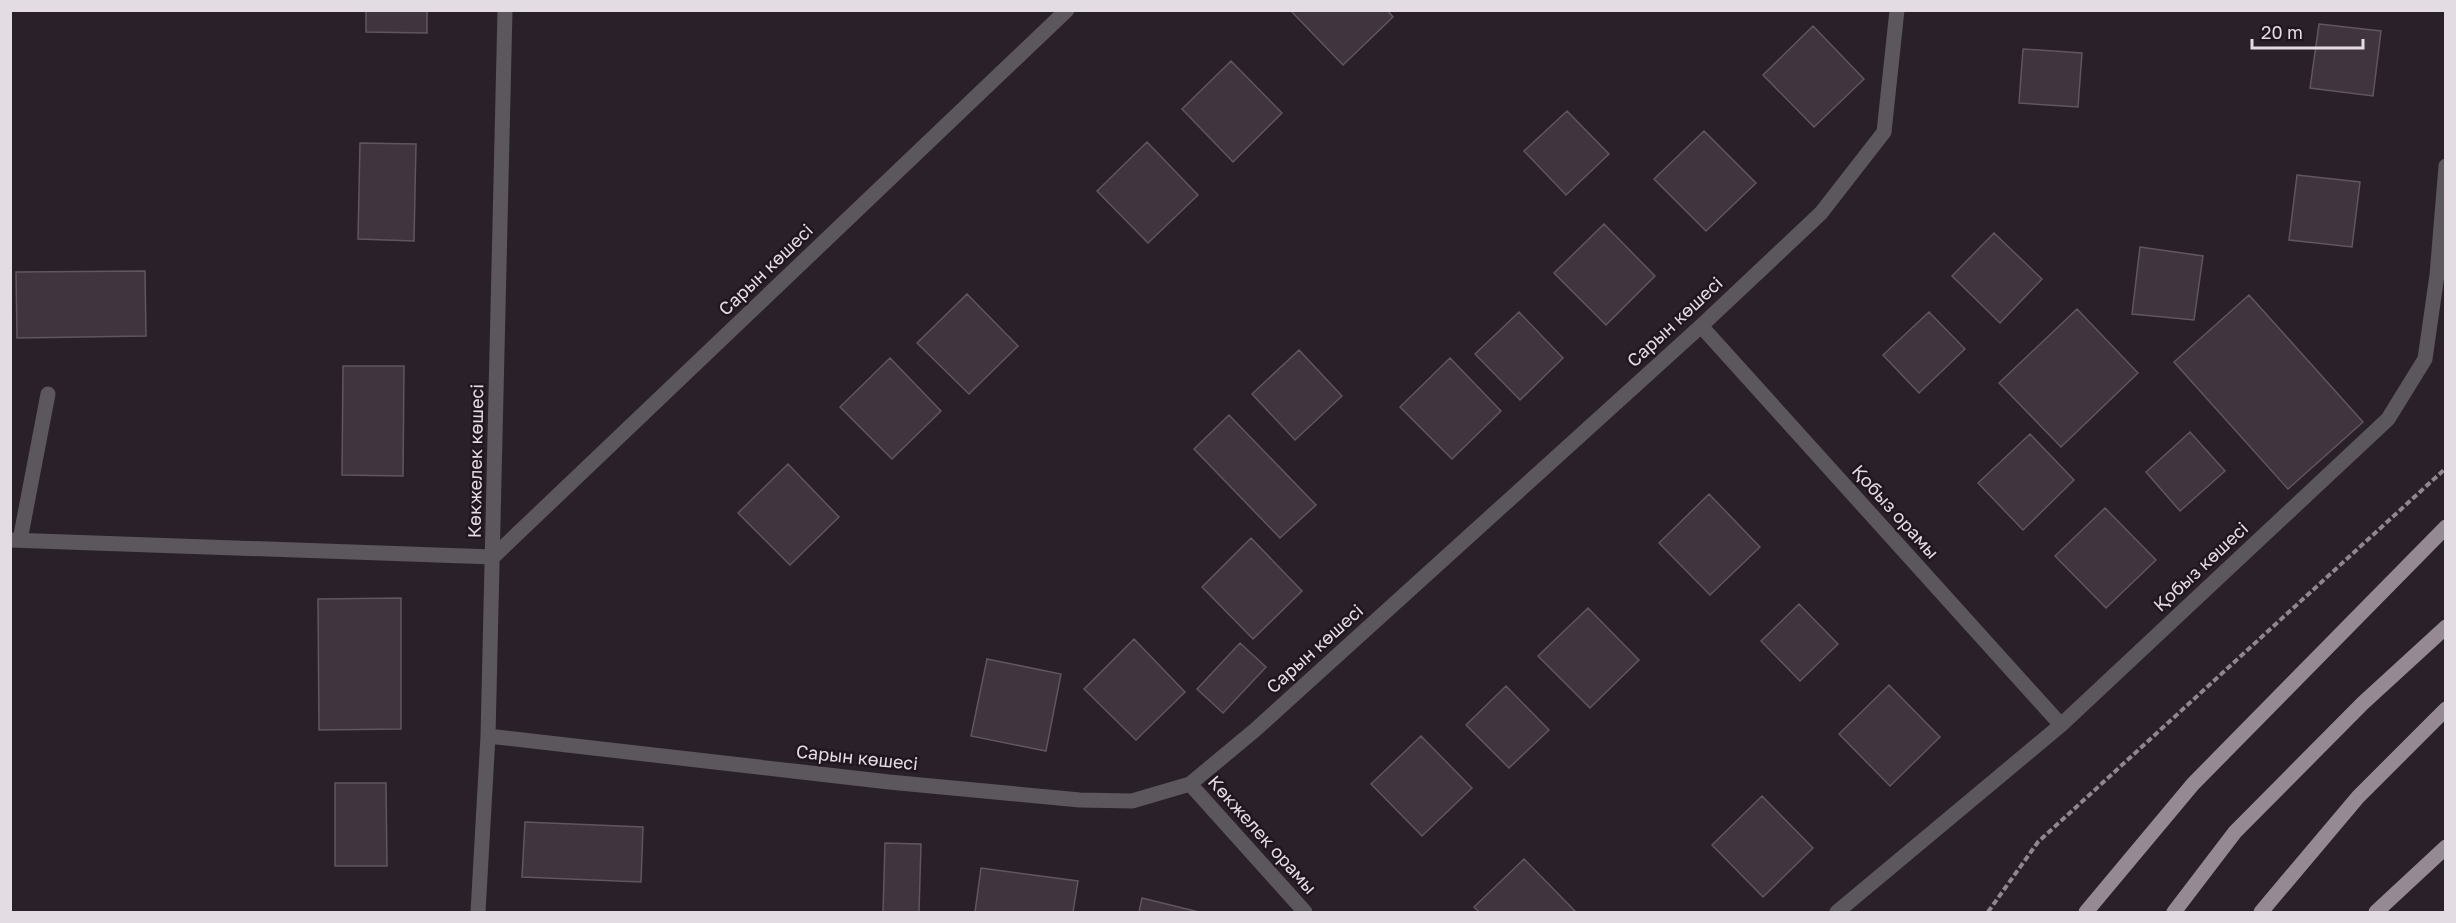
<svg xmlns="http://www.w3.org/2000/svg" width="2456" height="923" viewBox="0 0 2456 923" font-family="'Golos Text',sans-serif">
<rect width="100%" height="100%" fill="#2a2029"/>
<path fill="#40343f" stroke="#615560" stroke-width="1.5" d="M 366,10 L 427,10 L 427,33 L 366,32 Z
M 1294,10 L 1387,10 L 1393,17 L 1343,65 L 1292,12 Z
M 2319,24 L 2381,31 L 2373,96 L 2310,88 Z
M 1813,26 L 1864,79 L 1814,127 L 1763,75 Z
M 2023,49 L 2082,53 L 2078,107 L 2019,103 Z
M 1231,61 L 1282,113 L 1233,162 L 1182,109 Z
M 1567,111 L 1609,154 L 1566,195 L 1524,151 Z
M 1704,131 L 1756,183 L 1706,231 L 1654,179 Z
M 1147,142 L 1198,195 L 1148,243 L 1097,191 Z
M 360,143 L 416,144 L 414,241 L 358,239 Z
M 2297,175 L 2360,182 L 2352,247 L 2289,240 Z
M 1604,224 L 1655,276 L 1606,325 L 1554,273 Z
M 1994,233 L 2042,279 L 2000,323 L 1952,276 Z
M 2140,247 L 2203,256 L 2194,320 L 2132,314 Z
M 145,271 L 146,336 L 17,338 L 16,272 Z
M 967,294 L 1018,346 L 969,394 L 917,343 Z
M 2249,295 L 2363,422 L 2288,489 L 2174,362 Z
M 2077,309 L 2138,373 L 2061,447 L 1999,383 Z
M 1519,312 L 1563,358 L 1520,400 L 1475,354 Z
M 1929,312 L 1965,349 L 1919,393 L 1883,355 Z
M 1299,350 L 1342,396 L 1295,440 L 1252,394 Z
M 890,358 L 941,411 L 892,459 L 840,407 Z
M 1450,358 L 1501,411 L 1452,459 L 1400,407 Z
M 343,366 L 404,366 L 403,476 L 342,475 Z
M 1229,415 L 1316,505 L 1280,538 L 1194,449 Z
M 2190,432 L 2225,471 L 2180,511 L 2146,472 Z
M 2030,434 L 2074,480 L 2023,530 L 1978,483 Z
M 788,464 L 839,517 L 790,565 L 738,513 Z
M 1709,494 L 1760,547 L 1710,595 L 1659,543 Z
M 2105,508 L 2156,560 L 2106,608 L 2055,556 Z
M 1251,538 L 1302,591 L 1253,639 L 1202,587 Z
M 401,598 L 401,729 L 319,730 L 318,599 Z
M 1799,604 L 1838,644 L 1800,681 L 1761,641 Z
M 1588,608 L 1639,660 L 1590,708 L 1538,656 Z
M 1134,639 L 1185,692 L 1136,740 L 1084,689 Z
M 1240,643 L 1266,667 L 1223,713 L 1197,689 Z
M 987,659 L 1061,674 L 1046,751 L 971,736 Z
M 1889,685 L 1940,737 L 1890,786 L 1839,734 Z
M 1506,686 L 1549,730 L 1509,768 L 1466,725 Z
M 1421,736 L 1472,788 L 1422,836 L 1371,784 Z
M 335,783 L 386,783 L 387,866 L 335,866 Z
M 1762,796 L 1813,848 L 1763,897 L 1712,845 Z
M 525,822 L 643,827 L 641,882 L 522,877 Z
M 885,843 L 921,844 L 919,912 L 883,912 Z
M 1524,859 L 1575,911 L 1574,912 L 1479,912 L 1474,907 Z
M 981,868 L 1078,881 L 1073,912 L 975,912 Z
M 1142,898 L 1199,912 L 1139,912 Z"/>
<g fill="none" stroke-linecap="round" stroke-linejoin="round">
<path stroke="#8f878e" stroke-width="4" stroke-dasharray="6 3" stroke-linecap="butt" d="M 1988,912 L 2038,842 L 2446,468"/>
<path stroke="#5c575c" stroke-width="15" d="M 1701,326 L 2061,725
M 10,540 L 493,557 L 1067,10
M 20,540 L 48,394
M 488,736 L 889,782 L 1080,800 L 1132,801 L 1190,784 L 1255,730 L 1701,326 L 1821,213 L 1884,132 L 1897,10
M 1190,784 L 1305,912
M 478,912 L 488,736 L 505,10
M 1837,912 L 2061,725 L 2388,419 L 2425,359 L 2437,275 L 2446,166"/>
<path stroke="#958993" stroke-width="15" d="M 2086,912 L 2193,784 L 2446,527
M 2174,912 L 2235,832 L 2363,703 L 2446,627
M 2261,912 L 2358,797 L 2446,709
M 2376,912 L 2446,847"/>
</g>
<g text-anchor="middle" stroke-width="5" stroke-linejoin="round" paint-order="stroke">
<g font-size="18" fill="#e3dce2" stroke="#201620">
<text transform="translate(766 270) rotate(-44)" y="6">Сарын көшесі</text>
<text transform="translate(1675 322) rotate(-43)" y="6">Сарын көшесі</text>
<text transform="translate(476 461) rotate(-89)" y="6">Көкжелек көшесі</text>
<text transform="translate(1895 512) rotate(48)" y="6">Қобыз орамы</text>
<text transform="translate(2201 567) rotate(-43)" y="6">Қобыз көшесі</text>
<text transform="translate(1315 649) rotate(-42)" y="6">Сарын көшесі</text>
<text transform="translate(857 758) rotate(6)" y="6">Сарын көшесі</text>
<text transform="translate(1262 835) rotate(48)" y="6">Көкжелек орамы</text>
</g>
</g>
<rect width="2456" height="923" fill="none" stroke="#e3dce2" stroke-width="24"/>
<path d="M2252 39v9h111v-9" fill="none" stroke="#e3dce2" stroke-width="3"/>
<text x="2261" y="39" font-size="18" fill="#e3dce2" stroke="#201620" stroke-width="4.5" paint-order="stroke">20 m</text>
</svg>
